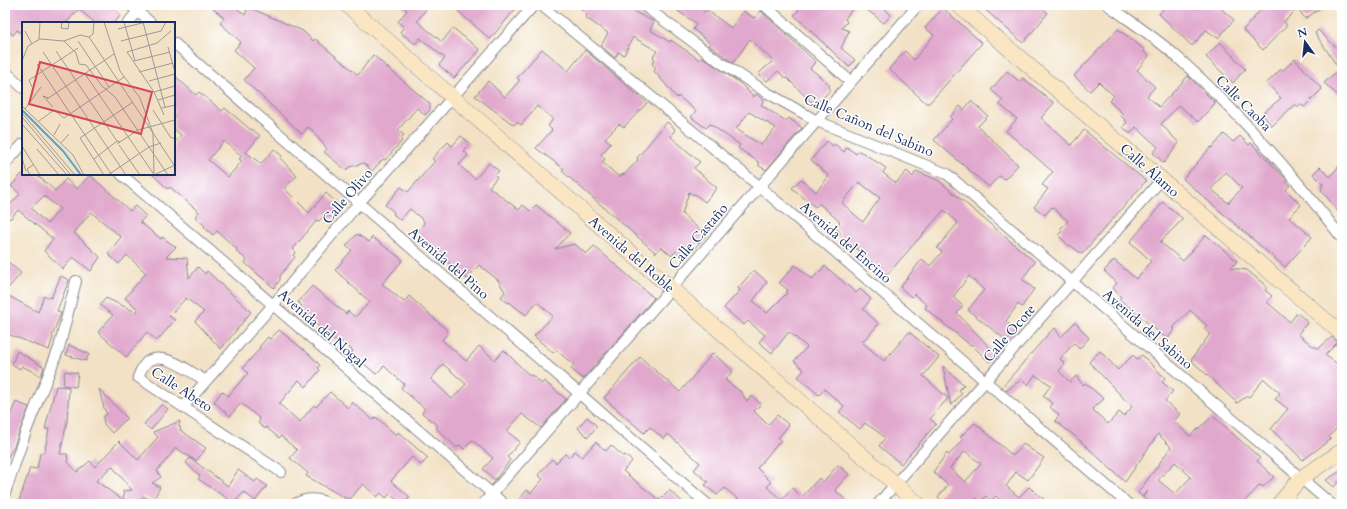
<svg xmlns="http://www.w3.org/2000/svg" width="1347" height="509" viewBox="0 0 1347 509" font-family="Cardo,serif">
<rect width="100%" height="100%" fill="#fff"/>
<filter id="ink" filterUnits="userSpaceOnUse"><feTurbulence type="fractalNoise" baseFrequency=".025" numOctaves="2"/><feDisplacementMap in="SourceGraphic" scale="8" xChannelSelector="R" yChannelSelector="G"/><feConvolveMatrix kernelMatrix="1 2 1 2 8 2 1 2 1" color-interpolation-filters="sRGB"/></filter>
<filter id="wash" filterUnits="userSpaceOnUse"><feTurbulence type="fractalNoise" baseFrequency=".012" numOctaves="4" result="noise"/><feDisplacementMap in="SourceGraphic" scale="16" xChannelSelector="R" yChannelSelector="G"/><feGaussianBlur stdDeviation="0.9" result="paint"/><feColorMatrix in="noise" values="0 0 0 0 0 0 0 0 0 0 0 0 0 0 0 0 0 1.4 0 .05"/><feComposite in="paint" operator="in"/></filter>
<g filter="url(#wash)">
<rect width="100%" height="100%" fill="#f2e1c4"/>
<g id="blocks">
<path fill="#e1a8cd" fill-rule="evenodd" d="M 5,5 L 109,5 L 121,15 L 114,23 L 95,23 L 79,9 L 66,23 L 23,23 L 23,35 L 17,30 L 13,35 L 5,28 Z
M 209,5 L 228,5 L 233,9 L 235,7 L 245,15 L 248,7 L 303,31 L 313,41 L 315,39 L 358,75 L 373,55 L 430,104 L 430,110 L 425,115 L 417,108 L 398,130 L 404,135 L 400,139 L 402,141 L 385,160 L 383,159 L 372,171 L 364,163 L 350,167 L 346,170 L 324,152 L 327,149 L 312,130 L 308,127 L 302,134 L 244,80 L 254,68 L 234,50 L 241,42 L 220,23 L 224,18 Z
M 400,5 L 421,5 L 426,9 L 417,21 L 442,42 L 453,28 L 480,50 L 454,78 L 439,65 L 445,58 L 420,38 L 415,44 L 400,32 L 404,27 L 398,22 L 407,10 Z
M 451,5 L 519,5 L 490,39 Z
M 577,5 L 628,5 L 627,8 L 654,22 L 650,30 L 670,42 L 671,40 L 700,60 L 702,57 L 740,83 L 754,97 L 756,94 L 764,100 L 761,105 L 786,121 L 789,118 L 802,128 L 766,170 L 758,165 L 760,163 L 738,148 L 740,145 L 710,124 L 706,128 L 691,117 L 696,111 L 678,96 L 677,98 L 654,71 L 656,68 L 652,64 L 655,59 L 653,57 L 657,51 L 633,37 L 624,55 L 618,52 L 615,58 L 601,46 L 608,33 L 586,18 L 587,15 ZM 749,112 L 776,128 L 761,145 L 736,129 Z
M 669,5 L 695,5 L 705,12 L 707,10 L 731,28 L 743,11 L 754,18 L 761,11 L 816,62 L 810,68 L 830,85 L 828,87 L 831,89 L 820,101 L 813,100 L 811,102 L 787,78 L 786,79 L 778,71 L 767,81 L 758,74 L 773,61 L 750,39 L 733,63 L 709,45 L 710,43 L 693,29 L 697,24 Z
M 793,5 L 855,5 L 845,19 L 847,22 L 842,28 L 849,31 L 841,48 L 855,60 L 849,67 L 794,15 L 799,10 Z
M 861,5 L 881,5 L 891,15 L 884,23 Z
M 980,5 L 1039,5 L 1048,13 L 1023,43 Z
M 1167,5 L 1217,5 L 1234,20 L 1218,38 L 1206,30 L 1192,46 L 1159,14 Z
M 1265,5 L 1325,5 L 1305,19 L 1298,8 L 1284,22 L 1287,25 L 1263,50 L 1243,30 Z
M 943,8 L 982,43 L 933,99 L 929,103 L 926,103 L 889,69 L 905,51 L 914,60 L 934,35 L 925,28 Z
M 1118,29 L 1145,50 L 1144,52 L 1149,56 L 1137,70 L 1155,87 L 1147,96 L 1159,107 L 1188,76 L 1215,103 L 1198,122 L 1179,105 L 1161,124 L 1179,143 L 1164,163 L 1153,153 L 1158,147 L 1136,127 L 1130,134 L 1123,127 L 1127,122 L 1121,116 L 1123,114 L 1109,101 L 1114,96 L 1099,82 L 1090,91 L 1074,76 Z
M 1318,30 L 1342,53 L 1342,99 L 1324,83 L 1339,69 L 1315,33 Z
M 1220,42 L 1245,69 L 1233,83 L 1206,57 Z
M 542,49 L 568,71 L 585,50 L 647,103 L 624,127 L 619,124 L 605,138 L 611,143 L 601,155 L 605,159 L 602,162 L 619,177 L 623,174 L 624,175 L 638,160 L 637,158 L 667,122 L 675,129 L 671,137 L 700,162 L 694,168 L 717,188 L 705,202 L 695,194 L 693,195 L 689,192 L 682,214 L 706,235 L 693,250 L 687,245 L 679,254 L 676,251 L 672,256 L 661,247 L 656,253 L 562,171 L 564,169 L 536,148 L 552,130 L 548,126 L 553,119 L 537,106 L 521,125 L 517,122 L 514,125 L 475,96 L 488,81 L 505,97 L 520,80 L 517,78 Z
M 1295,59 L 1322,89 L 1304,107 L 1300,104 L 1298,107 L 1295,104 L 1272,126 L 1262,114 L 1281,98 L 1267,83 L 1281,69 L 1282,71 Z
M 1007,71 L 1020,82 L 1023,78 L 1054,103 L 1041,118 L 1071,145 L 1084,130 L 1146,181 L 1082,254 L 1070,245 L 1069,246 L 1058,235 L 1062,231 L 1060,229 L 1068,221 L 1052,207 L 1045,215 L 1034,207 L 1048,189 L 1042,185 L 1053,172 L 1006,131 L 1017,119 L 999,104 L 1003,100 L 991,90 Z
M 174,75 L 196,95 L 199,92 L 222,111 L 225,108 L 251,130 L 252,129 L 260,136 L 246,152 L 261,164 L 274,149 L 282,156 L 280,158 L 297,176 L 284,188 L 309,213 L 326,193 L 341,207 L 332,218 L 326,213 L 319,221 L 317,220 L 293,249 L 296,252 L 293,255 L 295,257 L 280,276 L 280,280 L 274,288 L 245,263 L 247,260 L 236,251 L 237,249 L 217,231 L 213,235 L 204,227 L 205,226 L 195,217 L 199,212 L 170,187 L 168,189 L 152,174 L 174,174 L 174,143 L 181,135 L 174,129 ZM 224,141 L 242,156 L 239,159 L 242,161 L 228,177 L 208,160 Z
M 971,101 L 988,116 L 978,126 L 1018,165 L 1005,179 L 999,176 L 989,187 L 934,140 L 952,119 L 950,117 L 960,106 L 964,110 Z
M 1224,134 L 1233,142 L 1240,136 L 1249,145 L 1251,143 L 1287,180 L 1286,182 L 1290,185 L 1286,190 L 1301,205 L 1289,217 L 1312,237 L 1285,267 L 1183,179 L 1211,147 L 1212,148 ZM 1226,172 L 1242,188 L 1228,203 L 1211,189 Z
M 461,136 L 470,143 L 464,151 L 468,155 L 459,165 L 475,179 L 489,163 L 499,171 L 495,175 L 497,177 L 489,187 L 519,210 L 523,205 L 530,211 L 536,205 L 570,233 L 555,249 L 575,244 L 586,254 L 594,246 L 654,298 L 583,379 L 571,369 L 574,365 L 556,350 L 553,353 L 534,336 L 553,316 L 537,302 L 526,315 L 509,302 L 508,303 L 501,297 L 505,292 L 498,280 L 479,265 L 467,279 L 416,234 L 424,223 L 424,221 L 410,209 L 400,220 L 393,214 L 394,212 L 385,205 L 401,187 L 408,192 L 435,161 L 432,159 L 438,152 L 448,142 L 452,146 Z
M 827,141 L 833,146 L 835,144 L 844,152 L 847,147 L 856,154 L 859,151 L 863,153 L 886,168 L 883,173 L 896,183 L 907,171 L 913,177 L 916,171 L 938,180 L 1035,262 L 1022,279 L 1034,289 L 1022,307 L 1018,304 L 1006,321 L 1016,331 L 1007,341 L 968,310 L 984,290 L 969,276 L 953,297 L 963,306 L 957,313 L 996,354 L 989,362 L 971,344 L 970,345 L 925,308 L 927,305 L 914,294 L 911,297 L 900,287 L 922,259 L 930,266 L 942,252 L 937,248 L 958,223 L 944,210 L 887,275 L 839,234 L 840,232 L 835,228 L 840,222 L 821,205 L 819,204 L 815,207 L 792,188 L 801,179 L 816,192 L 829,176 L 811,160 ZM 859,182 L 880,198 L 863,222 L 842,203 Z
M 1342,162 L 1342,216 L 1321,190 L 1323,184 L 1313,174 L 1320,167 L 1330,177 Z
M 22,174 L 36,174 L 55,191 L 66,179 L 77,189 L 90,175 L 130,211 L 135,206 L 146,216 L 140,222 L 161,239 L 162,237 L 176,247 L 166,257 L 187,258 L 189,278 L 198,267 L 205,274 L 207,271 L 251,312 L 221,349 L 195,321 L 204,312 L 186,298 L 169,316 L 175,320 L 157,341 L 147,332 L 126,357 L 98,332 L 113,315 L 100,305 L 106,298 L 136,312 L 138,309 L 125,298 L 146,273 L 127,255 L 119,264 L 108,254 L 121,237 L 91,212 L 74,233 L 100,257 L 91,271 L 73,257 L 63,269 L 44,251 L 53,239 L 18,210 L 10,219 L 5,214 L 5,210 L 20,194 L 11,186 ZM 44,196 L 60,209 L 47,224 L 31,208 Z
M 1163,202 L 1183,219 L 1160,242 L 1183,261 L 1206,235 L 1237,261 L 1231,268 L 1247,270 L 1266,286 L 1266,291 L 1272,296 L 1267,302 L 1290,322 L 1297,313 L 1308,322 L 1298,334 L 1314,347 L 1314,346 L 1318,349 L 1332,337 L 1338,342 L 1325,355 L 1342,367 L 1342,422 L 1329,437 L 1331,439 L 1303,460 L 1271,429 L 1288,409 L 1275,399 L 1280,393 L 1264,379 L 1249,397 L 1247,396 L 1237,403 L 1191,360 L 1210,334 L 1204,328 L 1207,326 L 1190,310 L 1173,328 L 1175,329 L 1167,339 L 1119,299 L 1121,297 L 1113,288 L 1117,283 L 1104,271 L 1114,260 L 1136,279 L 1151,261 L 1130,242 Z
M 357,234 L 369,242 L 372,237 L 403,260 L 382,284 L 404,302 L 409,296 L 447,330 L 447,334 L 442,340 L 466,361 L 479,346 L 495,360 L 504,350 L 530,376 L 532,375 L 542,384 L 544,381 L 566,399 L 541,428 L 522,414 L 507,431 L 520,442 L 507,457 L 510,460 L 495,480 L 483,469 L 493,458 L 472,440 L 464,449 L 460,445 L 457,448 L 436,428 L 438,426 L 422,413 L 425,409 L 401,388 L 404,384 L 384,366 L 376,374 L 351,353 L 353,351 L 337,338 L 335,341 L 299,309 L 302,306 L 298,302 L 312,286 L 346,314 L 348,311 L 355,317 L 370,302 L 335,270 L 352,250 L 346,246 ZM 443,364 L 466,384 L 452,399 L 431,379 Z
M 5,259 L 21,273 L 5,292 Z
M 795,265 L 812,279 L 825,266 L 856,293 L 860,289 L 871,299 L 863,309 L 879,324 L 862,342 L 884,361 L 909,332 L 939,357 L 923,376 L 948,398 L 930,419 L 936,424 L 901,464 L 879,446 L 885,438 L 878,432 L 865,423 L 860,429 L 839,412 L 844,406 L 824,389 L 819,395 L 798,377 L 804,370 L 794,361 L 807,347 L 789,332 L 772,353 L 759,342 L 765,335 L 748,321 L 744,325 L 724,308 L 740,290 L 738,288 L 754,270 L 767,282 L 753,301 L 767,313 L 787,293 L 786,292 L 788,290 L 779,283 Z
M 61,276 L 69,280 L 57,311 L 61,313 L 52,336 L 53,337 L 49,350 L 5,333 L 5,294 L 38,312 L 44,296 L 51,298 Z
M 1075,322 L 1089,338 L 1079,349 L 1074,343 L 1060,359 L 1065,364 L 1059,371 L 1070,382 L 1076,376 L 1083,385 L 1085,383 L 1104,399 L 1092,409 L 1108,424 L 1119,412 L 1124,416 L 1132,407 L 1089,362 L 1100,351 L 1118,370 L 1133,355 L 1137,359 L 1142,355 L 1165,378 L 1162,382 L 1173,391 L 1165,401 L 1180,414 L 1174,421 L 1190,436 L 1213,416 L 1260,458 L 1257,461 L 1274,477 L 1263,487 L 1260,485 L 1242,504 L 1151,504 L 1142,497 L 1148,491 L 1143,497 L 1138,493 L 1171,447 L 1158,434 L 1125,482 L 1075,436 L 1055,421 L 1059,415 L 1050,407 L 1053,404 L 1043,396 L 1051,385 L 1035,375 L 1028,385 L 1022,379 L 1006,391 L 1002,387 L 1050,332 L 1055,328 L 1061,337 ZM 1175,462 L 1191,477 L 1175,494 L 1158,480 Z
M 279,330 L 309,354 L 320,365 L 318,368 L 320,370 L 306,387 L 299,380 L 279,404 L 300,422 L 314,405 L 316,407 L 330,392 L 348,408 L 352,402 L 373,420 L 376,417 L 396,435 L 398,432 L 428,458 L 421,465 L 412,457 L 391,481 L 410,497 L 404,504 L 401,504 L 390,494 L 386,498 L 381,493 L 377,497 L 363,484 L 349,500 L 306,476 L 308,473 L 290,458 L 297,450 L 281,436 L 279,438 L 266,427 L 265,429 L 258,423 L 260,421 L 259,418 L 241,403 L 230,416 L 214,402 L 222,391 L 228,396 L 248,373 L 243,368 L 260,348 L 259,347 L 268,337 L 270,339 Z
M 69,345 L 89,354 L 86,361 L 66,355 Z
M 17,351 L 44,367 L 41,376 L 22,366 L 20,369 L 12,364 Z
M 713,353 L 733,371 L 725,380 L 741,392 L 747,401 L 752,396 L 761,404 L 754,411 L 768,425 L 777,415 L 789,425 L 778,438 L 781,440 L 757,468 L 771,482 L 767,487 L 782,500 L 792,488 L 802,497 L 819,478 L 823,482 L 838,465 L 849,474 L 835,490 L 850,504 L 744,504 L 725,488 L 717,495 L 705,485 L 708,482 L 694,470 L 700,463 L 668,434 L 664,439 L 650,427 L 644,433 L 604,398 L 640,357 L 680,392 Z
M 943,366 L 964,385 L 959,390 L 962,393 L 951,406 Z
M 65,371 L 78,373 L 76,387 L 63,385 Z
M 56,386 L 69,387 L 67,422 L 60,454 L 67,454 L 68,462 L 77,472 L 90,461 L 95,467 L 119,441 L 138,460 L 158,437 L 153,432 L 180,421 L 179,427 L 181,428 L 180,430 L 206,448 L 196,461 L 176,448 L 157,471 L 161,477 L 152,483 L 160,487 L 153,501 L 143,496 L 139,504 L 107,504 L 104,501 L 102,504 L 18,504 L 30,468 L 37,469 L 40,453 L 43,453 L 45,449 L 49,429 L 45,429 ZM 112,466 L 132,490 L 123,491 L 124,501 L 96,481 Z
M 99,389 L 127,418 L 112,433 L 104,424 L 103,417 L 107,414 L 104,408 Z
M 16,402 L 29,407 L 14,446 L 5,462 L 5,426 Z
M 162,404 L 168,409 L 151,430 L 144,424 Z
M 587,417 L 597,426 L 588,437 L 578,428 Z
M 975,423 L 1013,456 L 1023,444 L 1044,458 L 1028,480 L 1016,472 L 1006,486 L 1019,497 L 1029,487 L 1050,504 L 1004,504 L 996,496 L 991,501 L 986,496 L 980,502 L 977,498 L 972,504 L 946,504 L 938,497 L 948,485 L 933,472 L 947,453 L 949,455 L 963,439 L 960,437 ZM 965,451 L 981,464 L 965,482 L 950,468 Z
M 596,442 L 606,451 L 611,445 L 623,456 L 625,455 L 632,461 L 623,471 L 659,500 L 669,490 L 685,504 L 515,504 L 527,490 L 531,493 L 543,479 L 538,475 L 552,459 L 556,463 L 565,454 L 569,457 L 575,451 L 582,457 Z
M 190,458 L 228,486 L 238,470 L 255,482 L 257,479 L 267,486 L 255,501 L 244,492 L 234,503 L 198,479 L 200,476 L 186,463 Z
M 1342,470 L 1342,478 L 1334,487 L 1326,480 Z"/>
</g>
</g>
<g filter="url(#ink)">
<use href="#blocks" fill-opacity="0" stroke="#868891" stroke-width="1"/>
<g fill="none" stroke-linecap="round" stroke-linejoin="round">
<defs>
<path id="street" d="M 130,5 L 151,23
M 541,5 L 760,187 L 1128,504
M 643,5 L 720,62 L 766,92 L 817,121 L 947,174 L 1331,504
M 764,5 L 851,82
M 1108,5 C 1131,22 1155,37 1176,56 C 1238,111 1292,173 1342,238
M 128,23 L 143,5
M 174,43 L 707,504
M 5,71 L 23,88
M 5,164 L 23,144
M 121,174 L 504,504
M 206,381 C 191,373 166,351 148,361 C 144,364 140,372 138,377 L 281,472
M 184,406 L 273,305 L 359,203 L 534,5
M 5,493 L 26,431 L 59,348 L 76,281
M 295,504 C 306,498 318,498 329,504
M 483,504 L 918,5
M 878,504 L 1161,180"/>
<path id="secondary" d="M 347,5 L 918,504
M 958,5 L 1342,334
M 1279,504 L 1301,478 L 1342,451"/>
</defs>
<use href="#street" stroke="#868891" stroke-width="12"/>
<use href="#secondary" stroke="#868891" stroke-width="16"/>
<use href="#street" stroke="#fff" stroke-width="10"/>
<use href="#secondary" stroke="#fbe6c4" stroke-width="15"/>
</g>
</g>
<g text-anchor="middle" stroke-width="3" stroke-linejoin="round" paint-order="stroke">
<g font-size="14" fill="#1b2f5e" stroke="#fff">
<text transform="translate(1244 103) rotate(45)" y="5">Calle Caoba</text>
<text transform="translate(869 125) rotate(23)" y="5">Calle Cañon del Sabino</text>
<text transform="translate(1150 170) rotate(41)" y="5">Calle Álamo</text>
<text transform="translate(347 196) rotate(-49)" y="5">Calle Olivo</text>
<text transform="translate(698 236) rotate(-49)" y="5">Calle Castaño</text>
<text transform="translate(846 242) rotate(41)" y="5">Avenida del Encino</text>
<text transform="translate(632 254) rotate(41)" y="5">Avenida del Roble</text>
<text transform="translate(449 263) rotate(41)" y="5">Avenida del Pino</text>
<text transform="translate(322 328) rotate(41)" y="5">Avenida del Nogal</text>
<text transform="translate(1148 329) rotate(41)" y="5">Avenida del Sabino</text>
<text transform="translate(1009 333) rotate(-49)" y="5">Calle Ocote</text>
<text transform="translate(182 389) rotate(33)" y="5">Calle Abeto</text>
</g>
</g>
<g transform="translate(22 22)">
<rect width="153" height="153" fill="#f2e1c4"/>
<path fill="none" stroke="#55a3cf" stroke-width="2" d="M 0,88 L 41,129 L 59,153"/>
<path fill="none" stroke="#9c9a9b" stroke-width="1" d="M 40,0 L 39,6 L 46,7 L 47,0M 82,0 L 98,49 L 118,76 L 131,111 L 152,143M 102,0 L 113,39M 121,0 L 143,85M 96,7 L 124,0M 3,9 L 10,22M 67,15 L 131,111 L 132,153M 67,15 L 71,12 L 72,0M 17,17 L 18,0M 42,19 L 54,31 L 57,42 L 64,43 L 80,64 L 93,75 L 146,153M 56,19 L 87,65M 99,19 L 139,9 L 144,0M 146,25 L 153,50M 34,29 L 95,119M 21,30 L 104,153M 0,39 L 6,24 L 18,17 L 42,19 L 58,13 L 67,15M 112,39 L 148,30M 15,42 L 90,153M 117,50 L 151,41M 63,52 L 131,151M 127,59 L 153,52M 10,65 L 7,58 L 56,26M 132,70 L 153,64M 27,76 L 21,74 L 31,85M 25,77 L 92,32M 136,78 L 153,73M 0,84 L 51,133 L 62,153M 140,86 L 153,83M 3,87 L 19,65M 131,88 L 149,116 L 153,116M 0,91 L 53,153M 142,93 L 132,70 L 105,30 L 135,21 L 149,9M 0,95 L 49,153M 17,99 L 32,88 L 42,96 L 102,55M 0,102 L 45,153M 32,113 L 38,102M 98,120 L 116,108 L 153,98M 39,121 L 47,112M 97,123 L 118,153M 0,124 L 18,153M 15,127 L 37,153M 0,136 L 4,149M 72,137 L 95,119 L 98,120 L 95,122M 8,153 L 5,147 L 11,143M 82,153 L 58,116 L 111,80M 86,153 L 127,125 L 139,121M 132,153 L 153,143"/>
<path fill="#d1495b" fill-opacity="0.15" stroke="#d1495b" stroke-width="2" d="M 18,40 L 130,70 L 119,112 L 7,82 Z"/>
<rect width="153" height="153" fill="none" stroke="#1b2f5e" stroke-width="2"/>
</g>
<rect width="1347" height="509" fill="none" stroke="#fff" stroke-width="20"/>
<g transform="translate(1305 42) rotate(345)" stroke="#ffffff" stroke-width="3" paint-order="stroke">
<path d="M0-3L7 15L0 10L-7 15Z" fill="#1b2f5e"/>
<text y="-6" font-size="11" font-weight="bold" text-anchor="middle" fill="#1b2f5e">N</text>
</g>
</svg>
